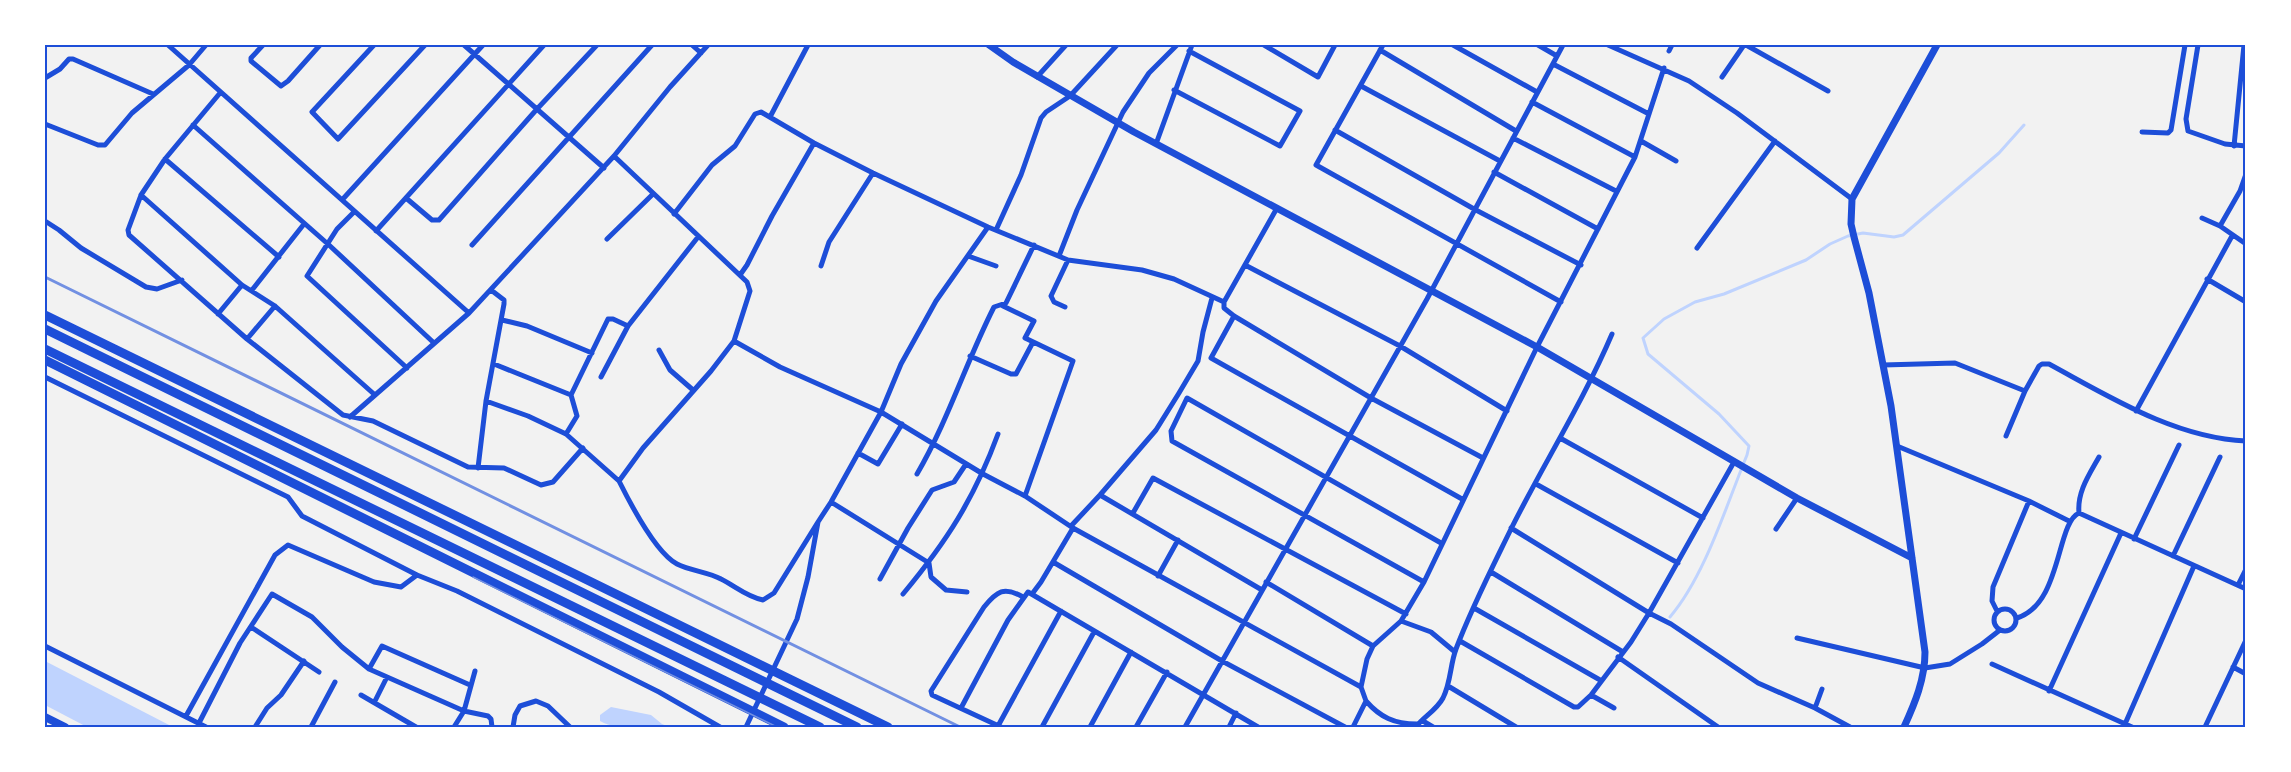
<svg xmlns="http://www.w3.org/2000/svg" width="2291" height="772" viewBox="0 0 2291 772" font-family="'PT Sans Narrow',sans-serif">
<rect width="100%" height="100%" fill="#f2f2f2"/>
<path fill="#bfd3fe" d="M 45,661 L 173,727 L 87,727 L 45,705 Z
M 611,707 L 651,715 L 662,724 L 670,727 C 649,727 619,732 600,721 L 600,715 Z"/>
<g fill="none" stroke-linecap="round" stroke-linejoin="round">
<path stroke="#bfd3fe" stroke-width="3" d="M 1670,617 C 1705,576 1726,506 1747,455 L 1749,446 L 1719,414 L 1648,354 L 1643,338 L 1664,319 L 1695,302 L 1724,294 L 1806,260 L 1830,244 L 1848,236 L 1863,233 L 1894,237 L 1903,235 L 1999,153 L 2024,125"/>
<path stroke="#1d4ed8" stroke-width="5" d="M 168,45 L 469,313
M 263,45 L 251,58 L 251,61 L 281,86 L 288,81 L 320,45
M 374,45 L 312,112 L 338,139 L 425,45
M 464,45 L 604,168
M 692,45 L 701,53
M 1264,45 L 1318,77 L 1335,45
M 1383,45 L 1316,165 L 1561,302
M 1453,45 L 1537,92
M 1538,45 L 1557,56
M 1608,45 L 1689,81 L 1737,113 L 1852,199
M 1746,45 L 1828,91
M 2198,45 L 2186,119 L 2188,131 L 2225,144 L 2246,146
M 1380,50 L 1516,131
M 1669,51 L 1672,45
M 1553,64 L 1649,114
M 1037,77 L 1066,45
M 1722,77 L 1744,45
M 45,78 L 60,69 L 69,59 L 73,59 L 153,94
M 1361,86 L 1500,161
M 1174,90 L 1280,146 L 1300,111 L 1189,51
M 220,93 L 165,159 L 141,195 L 128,230 L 129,235 L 247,339 L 343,415 L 373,421 L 468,467 L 504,468 L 541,485 L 553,482 L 583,448
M 1532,102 L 1635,157
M 770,117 L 808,45
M 45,124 L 98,145 L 105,145 L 132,113 L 189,65 L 206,45
M 193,125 L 329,245 L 434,343
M 1335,130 L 1474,209 L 1581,265
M 2142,132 L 2168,133 L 2171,130 L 2185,45
M 1513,138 L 1616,191
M 1641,141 L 1676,161
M 1156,144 L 1192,45
M 2234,146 L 2244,45
M 614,156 L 747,282 L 750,291 L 734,341 L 711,371 L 643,448 L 619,481 C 630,503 656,553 677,564 C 691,571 708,572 721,579 C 735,586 747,597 763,600 L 774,593 L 818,522
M 165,159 L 279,257
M 1494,172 L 1598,229
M 141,195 L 242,285 L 275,306 L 375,395
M 406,198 L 432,220 L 439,220 L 537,109 L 597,45
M 342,200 L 483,45
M 354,212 L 337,229 L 307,276 L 407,368
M 674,214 L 712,165 L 735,146 L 755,114 L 761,112 L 814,143 L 873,173 L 988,227 L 1068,260 L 1142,270 L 1174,279 L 1224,302
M 2202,218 L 2220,226 L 2246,244
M 45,221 L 59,230 L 81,248 L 146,287 L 157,289 L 182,280
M 2220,226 L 2240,191 L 2246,174
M 996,230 L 1021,175 L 1041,118 L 1046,112 L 1070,96 L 1117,45
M 376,231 L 544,45
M 607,239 L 653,194
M 472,245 L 652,45
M 1697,248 L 1775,141
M 968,256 L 996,266
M 1059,256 L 1077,210 L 1123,112 L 1149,73 L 1177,45
M 1245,265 L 1400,346 L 1507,411
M 821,266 L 829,242 L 873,173
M 740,275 L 747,265 L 772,216 L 814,143
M 2207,279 L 2246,302
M 252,290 L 304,224
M 1224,302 L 1224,308 L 1234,316 L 1371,398 L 1483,458
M 1224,302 L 1277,208
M 1003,306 L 1034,321 L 1025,338 L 1073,361 L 1025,496
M 1065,307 L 1054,302 L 1051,296 L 1068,260
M 218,314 L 242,285
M 1234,316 L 1211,358 L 1462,499
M 502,320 L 527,326 L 592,353
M 247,339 L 275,306
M 734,341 L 780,367 L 881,412 L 983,474 L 1025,496 L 1073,528 L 1361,687
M 659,350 L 670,370 L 693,390
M 970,356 L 1011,374 L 1016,374 L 1033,342
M 494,364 L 571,395 L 577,416 L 566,434
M 1883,365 L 1955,363 L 2025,391 L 2039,366 L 2042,364 L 2049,364 C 2110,397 2175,438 2246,441
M 45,377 L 288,497 L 302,516 L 417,575 L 401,587 L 374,582 L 288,545 L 275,555 L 186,716
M 601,377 L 628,326 L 698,237
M 571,395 L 608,319 L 613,319 L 628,326
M 486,401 L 528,416 L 566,434 L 619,481
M 2136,411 L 2232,236
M 350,417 L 469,313 L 614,156 L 670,87 L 708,45
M 2006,436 L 2025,391
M 1560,438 L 1703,518
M 1897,446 L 2029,501
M 858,453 L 878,464 L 902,424
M 478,468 L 486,401 L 504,304 L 504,300 L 491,290
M 917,474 C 948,421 966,362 994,307 L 1006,303 L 1034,245
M 1536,484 L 1678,563
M 1100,495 L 1262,590
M 831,502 L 929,563 L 931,577 L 946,590 L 967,592
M 1133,513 L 1153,478 L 1406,614
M 2079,513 C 2077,492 2089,475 2099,457
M 1071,526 L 1100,495 L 1156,430 L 1179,393 L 1198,361 L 1203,332 L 1212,298
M 1511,528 L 1649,613 L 1734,462
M 1776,529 L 1797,498
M 2134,539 L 2179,445
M 2173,556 L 2220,457
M 1053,562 L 1222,661 L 1345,727
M 1491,572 L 1623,652
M 417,575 L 457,591 L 659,692 L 720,727
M 1158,576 L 1178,540
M 880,579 L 908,528 L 932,490 L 954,482 L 966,464
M 1266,582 L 1373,646
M 1424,582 L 1172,441 L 1171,431 L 1187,398 L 1441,543
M 2238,585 L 2246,569
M 903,594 C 947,541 974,499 998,434
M 1032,594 L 1041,582 L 1073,528
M 1474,608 L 1600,680
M1994 620a11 11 0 1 1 22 0a11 11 0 1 1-22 0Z
M 1997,611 L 1992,601 L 1993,587 L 2029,501 L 2069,521
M 2017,618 C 2062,604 2056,523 2079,513 L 2246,589
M 1401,621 L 1431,632 L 1455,652
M 251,627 L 319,672
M 1797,638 L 1925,668 L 1950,664 L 1982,644 L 2000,630
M 1460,641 L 1574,707 L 1578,707 L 1591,695 L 1631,642 L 1649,613 L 1671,624 L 1758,683 L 1815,708 L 1850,727
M 45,646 L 206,727
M 1618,657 L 1718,727
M 1992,664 L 2132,727
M 2233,667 L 2246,674
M 369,669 L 382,646 L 470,685
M 1448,686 L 1516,727
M 2049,691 L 2121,533
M 361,695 L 416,727
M 1591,695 L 1614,708
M 375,701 L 387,677
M 1366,701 C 1380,717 1394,724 1417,724
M 961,708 L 1008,620 L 1028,592 L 1258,727
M 1815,708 L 1822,689
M 1423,721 L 1433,727
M 199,723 L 240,643 L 272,594 L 312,617 L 342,647 L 369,669 L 464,711 L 488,716 L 491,719 L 492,727
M 2125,724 L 2194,566
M 998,726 L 1061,611
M 255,727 L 267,708 L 281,695 L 304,661
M 311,727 L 335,682
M 454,727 L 464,711 L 475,671
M 513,727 L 515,715 L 520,706 L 536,701 L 548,706 L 570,727
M 746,727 L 797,619 L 808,577 L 818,522 L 831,502 L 881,412 L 901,364 L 936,301 L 988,227
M 1001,727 L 932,695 L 931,691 L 984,607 C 997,591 1004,586 1023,597
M 1042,727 L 1094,632
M 1090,727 L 1131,652
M 1136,727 L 1167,672
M 1185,727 L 1427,299 L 1563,45
M 1229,727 L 1236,713
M 1353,727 L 1366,701 L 1361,687 L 1367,659 L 1373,646 L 1401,621 L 1424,582 L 1537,347 L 1635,157 L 1664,68
M 1416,727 C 1423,717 1436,711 1443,698 C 1451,682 1450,665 1456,649 C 1471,609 1492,568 1511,529 C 1544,463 1583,402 1612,334
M 2205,727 L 2246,640"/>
<path stroke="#1d4ed8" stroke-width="7" d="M 989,45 L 1013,62 L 1134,132 L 1537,347 L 1797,498 L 1912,558
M 1904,727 C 1915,703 1925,679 1925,652 L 1891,406 L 1869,293 L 1854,237 L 1851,224 L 1852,199 L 1937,45"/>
<path stroke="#1d4ed8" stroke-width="8" d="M 45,717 L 65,727"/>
<path stroke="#1d4ed8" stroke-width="9" d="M 45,315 L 888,727
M 45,329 L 857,727
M 45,349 L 820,727
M 45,360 L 784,727"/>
<path stroke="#7290e2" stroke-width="1.5" d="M 473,577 L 777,727"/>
<path stroke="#7290e2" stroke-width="3" d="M 45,277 L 960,727"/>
</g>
<rect width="2291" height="772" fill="none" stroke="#ffffff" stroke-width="93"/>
<rect x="46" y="46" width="2198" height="680" fill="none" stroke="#1d4ed8" stroke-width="2"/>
</svg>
